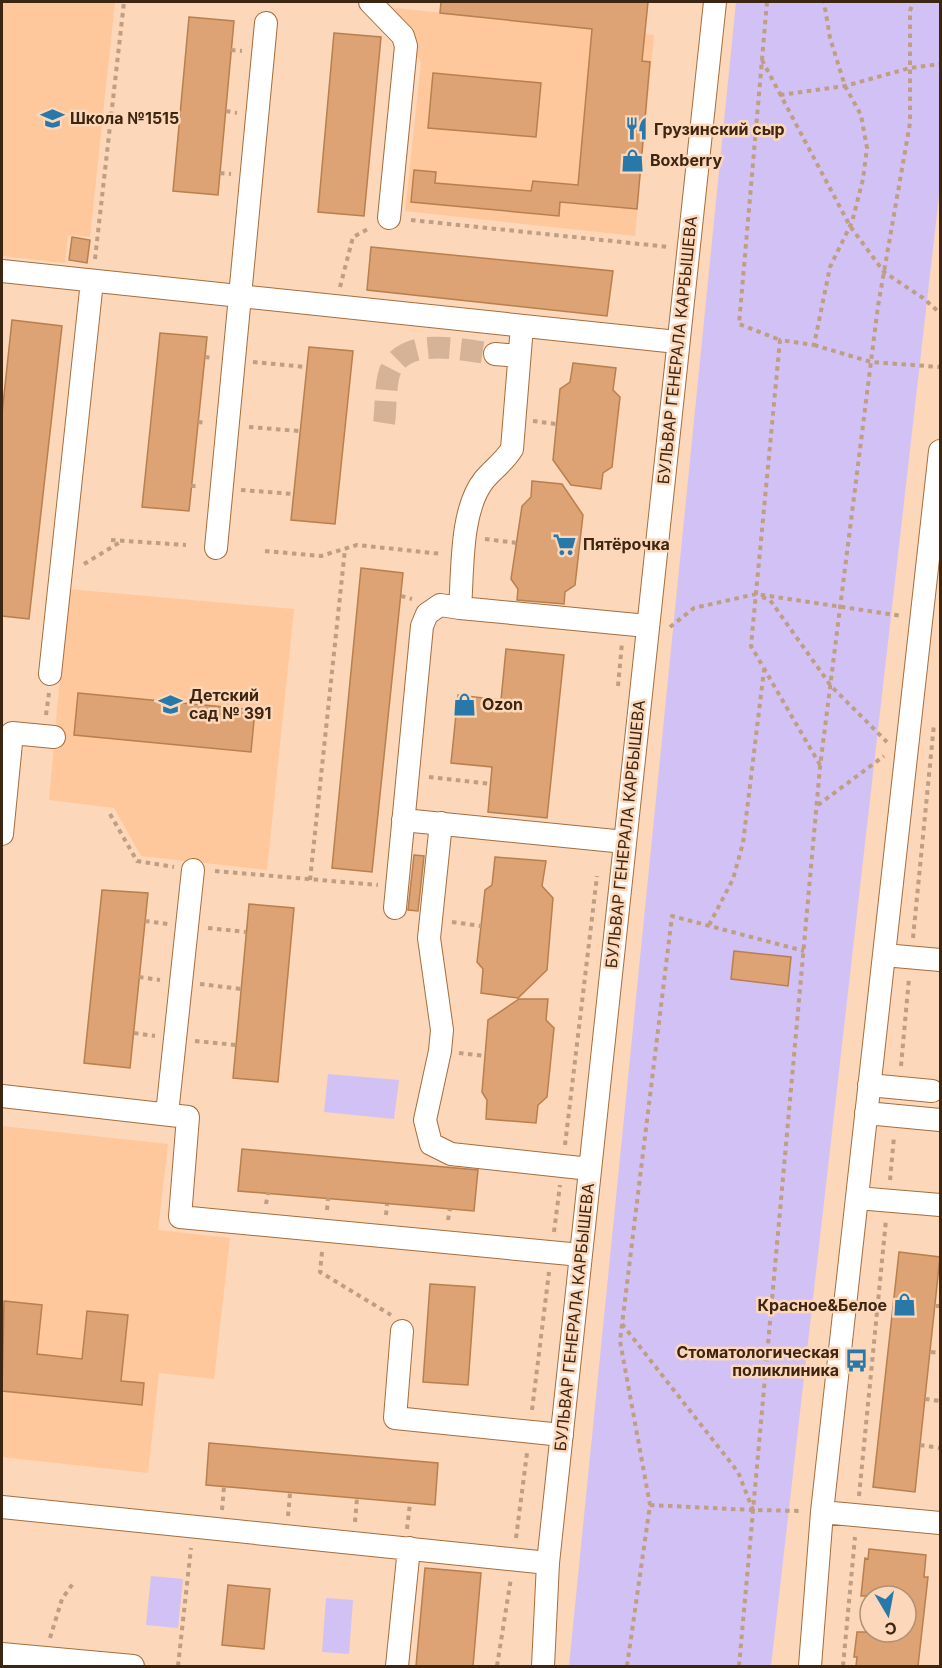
<svg xmlns="http://www.w3.org/2000/svg" width="942" height="1668" viewBox="0 0 942 1668" font-family="Inter,sans-serif">
<rect width="100%" height="100%" fill="#fcd7b9"/>
<path fill="#fec89c" d="M 2,2 L 115,2 L 90,237 L 68,235 L 65,263 L 2,256 Z
M 394,8 L 654,35 L 635,236 L 405,211 L 421,63 Z
M 68,589 L 294,609 L 267,870 L 141,856 L 114,808 L 49,800 Z
M 2,1126 L 168,1144 L 158,1230 L 230,1238 L 214,1379 L 159,1373 L 148,1473 L 2,1457 Z"/>
<path fill="#d2c1f5" d="M 736,2 L 940,2 L 940,187 L 771,1666 L 569,1666 Z
M 328,1074 L 399,1080 L 394,1119 L 324,1112 Z
M 151,1576 L 183,1579 L 178,1628 L 146,1625 Z
M 326,1598 L 353,1600 L 349,1654 L 322,1652 Z"/>
<path fill="#dda374" stroke="#b87f4f" stroke-width="1.5" d="M 441,2 L 648,2 L 642,61 L 650,62 L 637,209 L 560,202 L 559,216 L 411,202 L 414,170 L 436,172 L 435,183 L 531,191 L 533,181 L 578,185 L 592,29 L 440,13 Z
M 189,17 L 234,21 L 218,195 L 173,191 Z
M 334,33 L 381,37 L 364,216 L 318,212 Z
M 433,73 L 541,83 L 536,137 L 428,128 Z
M 72,237 L 90,240 L 87,263 L 69,260 Z
M 371,247 L 613,271 L 607,316 L 367,290 Z
M 12,320 L 62,326 L 29,619 L 2,616 L 2,414 Z
M 160,333 L 207,337 L 189,511 L 142,507 Z
M 309,347 L 353,351 L 335,524 L 291,520 Z
M 573,363 L 616,368 L 613,390 L 620,397 L 612,467 L 603,473 L 601,489 L 571,485 L 553,460 L 560,389 L 570,382 Z
M 532,481 L 562,484 L 583,515 L 575,585 L 565,592 L 564,604 L 517,600 L 518,589 L 511,579 L 522,506 L 531,497 Z
M 361,568 L 403,573 L 372,872 L 332,868 Z
M 506,649 L 564,655 L 547,818 L 488,812 L 492,767 L 451,763 L 458,695 L 501,700 Z
M 78,693 L 255,710 L 251,752 L 74,735 Z
M 414,855 L 424,856 L 418,911 L 408,910 Z
M 495,857 L 546,861 L 542,886 L 553,898 L 547,970 L 518,998 L 481,993 L 483,969 L 477,962 L 485,890 L 492,885 Z
M 102,890 L 148,893 L 130,1068 L 84,1063 Z
M 249,904 L 294,908 L 278,1082 L 233,1078 Z
M 734,951 L 791,957 L 788,986 L 731,979 Z
M 519,999 L 548,999 L 546,1020 L 554,1028 L 547,1097 L 538,1105 L 536,1123 L 486,1119 L 487,1100 L 482,1092 L 488,1020 Z
M 242,1149 L 478,1170 L 474,1211 L 238,1191 Z
M 899,1252 L 940,1257 L 915,1492 L 873,1487 Z
M 430,1284 L 475,1287 L 468,1385 L 423,1382 Z
M 4,1301 L 42,1305 L 37,1354 L 82,1359 L 87,1311 L 128,1315 L 121,1381 L 144,1383 L 142,1405 L 2,1391 Z
M 209,1443 L 438,1463 L 435,1505 L 206,1485 Z
M 869,1549 L 926,1555 L 924,1577 L 928,1577 L 918,1666 L 856,1666 L 857,1657 L 854,1657 L 857,1632 L 906,1632 L 906,1596 L 861,1596 L 865,1558 L 868,1559 Z
M 425,1568 L 481,1573 L 473,1666 L 416,1666 Z
M 228,1585 L 270,1589 L 264,1649 L 222,1645 Z"/>
<g fill="none" stroke-linecap="round" stroke-linejoin="round">
<path stroke="#d6b397" stroke-width="22" stroke-dasharray="22 11" stroke-linecap="butt" d="M 384,423 C 386,410 385,380 391,369 C 408,335 466,351 495,354"/>
<defs>
<path id="minor" d="M 370,2 L 403,36 L 406,46 L 389,218
M 2,271 L 677,342
M 495,354 L 519,356
M 216,548 L 266,23
M 460,608 L 647,626
M 50,674 L 92,281
M 403,820 L 625,842
M 441,823 L 429,938 L 442,1030 L 440,1051 L 425,1120 L 431,1144 L 451,1154 L 590,1169
M 2,834 L 12,733 L 54,737
M 395,908 L 422,626 L 427,614 L 440,605 L 460,608 C 463,570 460,510 484,480 C 493,469 504,462 512,449 L 522,326
M 884,955 L 940,960
M 869,1085 L 932,1091
M 2,1096 L 188,1117 L 180,1217 L 581,1255
M 866,1113 L 940,1120
M 167,1114 L 193,870
M 857,1198 L 940,1205
M 402,1331 L 395,1418 L 562,1435
M 2,1507 L 548,1563
M 822,1512 L 940,1523
M 2,1654 L 133,1666
M 397,1666 L 409,1548
M 543,1666 L 548,1563 L 715,2
M 810,1666 L 822,1512 L 940,451"/>
</defs>
<use href="#minor" stroke="#a56d3d" stroke-width="24"/>
<path stroke="#bf9e83" stroke-width="4" stroke-dasharray="4.5 4.5" stroke-linecap="butt" d="M 767,2 L 739,324 L 780,340
M 231,50 L 242,51
M 762,60 L 850,226 L 884,272 L 923,298 L 940,313
M 780,95 L 845,86 L 910,68 L 940,64
M 226,111 L 237,113
M 220,173 L 231,174
M 411,220 L 669,247
M 95,259 L 124,2
M 340,287 L 353,237 L 370,228
M 814,345 L 871,362 L 940,367
M 205,357 L 213,358
M 253,362 L 306,367
M 533,421 L 556,424
M 198,422 L 206,423
M 249,427 L 299,431
M 191,486 L 200,486
M 241,490 L 294,494
M 485,539 L 517,543
M 111,540 L 186,545
M 265,551 L 321,556 L 357,545 L 442,554
M 84,564 L 122,541
M 401,596 L 412,599
M 762,597 L 770,600 L 831,686 L 887,742
M 670,627 L 694,608 L 756,594 L 902,616
M 618,686 L 622,643
M 46,715 L 49,693
M 820,765 L 751,646 L 780,340 L 814,345 L 830,267 L 852,222 L 863,179 L 867,148 L 861,115 L 845,86 L 830,38 L 824,2
M 429,777 L 491,784
M 818,805 L 884,756
M 110,814 L 137,861 L 174,867
M 215,871 L 378,885
M 310,880 L 345,549
M 145,921 L 168,924
M 452,922 L 481,926
M 709,925 L 733,879 L 743,843 L 764,670
M 208,928 L 246,932
M 913,938 L 934,724
M 139,977 L 160,980
M 200,984 L 241,989
M 134,1033 L 155,1036
M 195,1041 L 236,1045
M 459,1053 L 485,1056
M 901,1066 L 909,978
M 565,1145 L 597,876
M 890,1180 L 894,1137
M 266,1204 L 268,1193
M 327,1210 L 328,1198
M 386,1215 L 387,1204
M 448,1220 L 450,1209
M 554,1232 L 560,1185
M 322,1252 L 320,1272 L 391,1315
M 936,1306 L 940,1306
M 622,1324 L 738,1472 L 753,1510 L 803,1511
M 931,1352 L 940,1353
M 925,1399 L 940,1401
M 532,1410 L 549,1272
M 920,1445 L 940,1448
M 859,1496 L 886,1220
M 650,1505 L 753,1510
M 222,1510 L 224,1487
M 288,1516 L 290,1493
M 355,1522 L 357,1498
M 407,1529 L 410,1503
M 516,1538 L 527,1453
M 50,1638 L 62,1599 L 74,1582
M 178,1666 L 191,1548
M 497,1666 L 511,1578
M 627,1666 L 650,1505 L 620,1341 L 672,916 L 804,951
M 739,1666 L 820,767 L 878,306 L 910,123 L 910,11 L 913,2
M 843,1666 L 855,1537"/>
<use href="#minor" stroke="#fff" stroke-width="22"/>
</g>
<defs>
<symbol id="school-bare" viewBox="-9 -9 18 18"><path d="M0-5L7-2L0 1L-7-2ZM-4 1L0 2.5L4 1V4Q0 6-4 4Z" fill="#2879aa" stroke="#fcd7b9" stroke-width="2.5" paint-order="stroke"/></symbol>
<symbol id="restaurant-bare" viewBox="-9 -9 18 18"><path d="M-5-6h1v4h1v-4h1v4h1v-4h1v5L-1.5 .5V6h-2V.5L-5-1ZM5-6V6H3V1.5H1.5Q1.5-4 5-6Z" fill="#2879aa" stroke="#fcd7b9" stroke-width="2.5" paint-order="stroke"/></symbol>
<symbol id="shop-bare" viewBox="-9 -9 18 18"><path d="M-5-2.5h2.3a2.7 3.5 0 0 1 5.4 0H5L5.5 6h-11ZM-1.5-2.5h3a1.5 2.3 0 0 0-3 0Z" fill="#2879aa" stroke="#fcd7b9" stroke-width="2.5" paint-order="stroke"/></symbol>
<symbol id="supermarket-bare" viewBox="-9 -9 18 18"><path d="M-6-5.5h2.5l.6 2H6L4.5 2H-2.5L-4.4-4H-6ZM-1.5 3.2a1.3 1.3 0 1 0 .1 0ZM3 3.2a1.3 1.3 0 1 0 .1 0Z" fill="#2879aa" stroke="#fcd7b9" stroke-width="2.5" paint-order="stroke"/></symbol>
<symbol id="bus-bare" viewBox="-9 -9 18 18"><path d="M-5-6H5V4H4V6H2V4H-2V6H-4V4H-5ZM-3.5-4V0h7V-4ZM-3.5 1.2v1.5H-2V1.2ZM2 1.2v1.5H3.5V1.2Z" fill="#2879aa" stroke="#fcd7b9" stroke-width="2.5" paint-order="stroke"/></symbol>
</defs>
<g fill-rule="evenodd">
<use href="#school-bare" x="36" y="102" width="33" height="33"/>
<use href="#restaurant-bare" x="620" y="112" width="33" height="33"/>
<use href="#shop-bare" x="616" y="144" width="33" height="33"/>
<use href="#supermarket-bare" x="548" y="528" width="33" height="33"/>
<use href="#school-bare" x="154" y="688" width="33" height="33"/>
<use href="#shop-bare" x="448" y="688" width="33" height="33"/>
<use href="#shop-bare" x="888" y="1288" width="33" height="33"/>
<use href="#bus-bare" x="840" y="1344" width="33" height="33"/>
</g>
<g text-anchor="middle" stroke-width="5" stroke-linejoin="round" paint-order="stroke">
<g font-size="16" font-weight="bold" fill="#3c2511" stroke="#fcd7b9" text-anchor="start">
<text x="70" y="124">Школа №1515</text>
<text x="654" y="135">Грузинский сыр</text>
<text x="650" y="166">Boxberry</text>
<text x="583" y="550">Пятёрочка</text>
<text x="189" y="701">Детский<tspan x="189" dy="18">сад № 391</tspan></text>
<text x="482" y="710">Ozon</text>
<text x="887" y="1311" text-anchor="end">Красное&amp;Белое</text>
<text x="839" y="1358" text-anchor="end">Стоматологическая<tspan x="839" dy="18">поликлиника</tspan></text>
</g>
<g font-size="16" fill="#3c2511" stroke="#fcd7b9">
<text transform="translate(677 350) rotate(-84)" y="6">БУЛЬВАР ГЕНЕРАЛА КАРБЫШЕВА</text>
<text transform="translate(625 834) rotate(-84)" y="6">БУЛЬВАР ГЕНЕРАЛА КАРБЫШЕВА</text>
<text transform="translate(574 1317) rotate(-84)" y="6">БУЛЬВАР ГЕНЕРАЛА КАРБЫШЕВА</text>
</g>
</g>
<rect width="942" height="1668" fill="none" stroke="#3c2511" stroke-width="6"/>
<g transform="translate(888 1614) rotate(170)"><circle r="28" fill="#fcd7b9" stroke="#af9076" stroke-width="1.5"/>
<path d="M0-4.5L10 22L0 15L-10 22Z" fill="#2879aa"/>
<text y="-9" font-size="16" font-weight="bold" text-anchor="middle" fill="#3c2511">С</text>
</g>
</svg>
